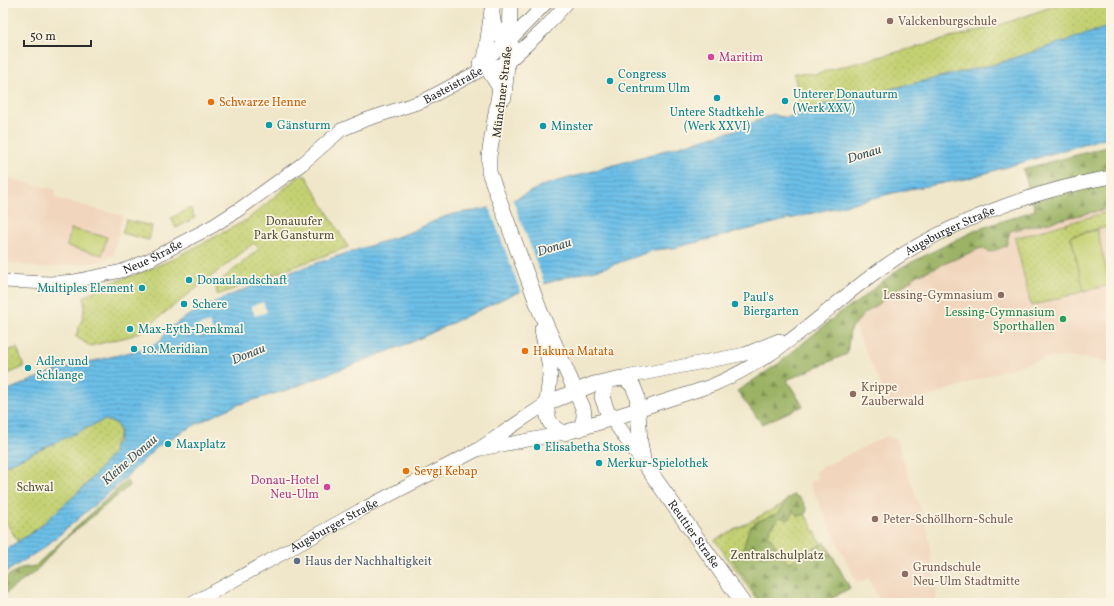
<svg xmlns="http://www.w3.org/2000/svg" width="1114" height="606" viewBox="0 0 1114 606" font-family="Vollkorn,serif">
<defs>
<pattern id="green-dots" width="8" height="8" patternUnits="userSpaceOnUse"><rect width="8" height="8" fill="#c4d173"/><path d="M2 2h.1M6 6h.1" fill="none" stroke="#a9b464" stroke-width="1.8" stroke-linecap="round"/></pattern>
<pattern id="forest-firs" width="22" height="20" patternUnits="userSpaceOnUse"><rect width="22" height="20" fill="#9bb365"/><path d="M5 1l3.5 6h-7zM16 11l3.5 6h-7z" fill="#7f9253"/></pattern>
<pattern id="water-rules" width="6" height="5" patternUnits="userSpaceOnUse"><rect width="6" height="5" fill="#6cbfe8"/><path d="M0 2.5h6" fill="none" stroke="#599bbc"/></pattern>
</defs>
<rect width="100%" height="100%" fill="#fcf5e5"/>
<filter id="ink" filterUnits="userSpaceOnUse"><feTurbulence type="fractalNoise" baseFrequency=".025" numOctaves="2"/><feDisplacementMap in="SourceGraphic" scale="8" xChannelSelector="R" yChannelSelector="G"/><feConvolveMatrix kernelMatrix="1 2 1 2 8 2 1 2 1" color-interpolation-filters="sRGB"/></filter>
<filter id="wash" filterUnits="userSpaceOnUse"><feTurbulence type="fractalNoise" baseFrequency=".012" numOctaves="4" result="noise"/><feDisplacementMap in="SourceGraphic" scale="16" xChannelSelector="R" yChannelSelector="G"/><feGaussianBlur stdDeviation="0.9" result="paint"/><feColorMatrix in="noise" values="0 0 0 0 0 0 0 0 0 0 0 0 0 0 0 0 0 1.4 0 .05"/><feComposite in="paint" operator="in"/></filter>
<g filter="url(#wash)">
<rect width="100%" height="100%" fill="#f0e7ca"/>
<path fill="#f1d5bd" d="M 3,177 L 56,190 L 55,198 L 123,216 L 113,255 L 101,261 L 41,268 L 3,262 Z
M 1111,208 L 1111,362 L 1070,356 L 1045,358 L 1007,369 L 892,410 L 854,325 L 864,314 L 918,275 L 982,248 L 1010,231 Z
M 886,436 L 896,439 L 928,531 L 937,599 L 928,603 L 881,603 L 868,578 L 857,583 L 809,482 L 818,478 L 815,471 Z"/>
<path fill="url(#green-dots)" stroke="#787e4f" d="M 1062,3 L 1111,3 L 1111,26 L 999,63 L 799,111 L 798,107 L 799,97 L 794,73 L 815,74 L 1003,24 Z
M 299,176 L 306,176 L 348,247 L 220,294 L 217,294 L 216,287 L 220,281 L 259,249 L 254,243 L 140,332 L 131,336 L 90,346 L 75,336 L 79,330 L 78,328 C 84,318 85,308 84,297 L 106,284 L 140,273 L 171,260 L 247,220 Z
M 190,208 L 195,218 L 176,228 L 171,218 Z
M 1111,211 L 1111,225 L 1071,236 L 1084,291 L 1031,306 L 1015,238 Z
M 126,220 L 152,226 L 149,240 L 122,233 Z
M 17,348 L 24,367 L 3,376 L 3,352 Z
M 104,420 L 116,423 C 122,432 119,437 114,445 C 113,448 114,451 113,454 C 109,460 103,465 98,471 C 75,497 47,523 18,542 L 3,517 L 3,467 Z
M 796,497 L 836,571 L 777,603 L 759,603 L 715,540 Z"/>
<path fill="url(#forest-firs)" stroke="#636f48" d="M 1111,146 L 1111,208 L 1010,231 L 1006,246 L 990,252 L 981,248 L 918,275 L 864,314 L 850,330 L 847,354 L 787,380 L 803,406 L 762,424 L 737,391 L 778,364 L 838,314 L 857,302 L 900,268 L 976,230 L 1035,210 L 1023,169 Z
M 127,480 L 129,486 L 65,539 L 35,572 L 3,595 L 3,579 L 21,568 L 35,566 Z
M 793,495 C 802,498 804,502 807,511 L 804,515 L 798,516 L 793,510 L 791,518 L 787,520 L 780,517 L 771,528 L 768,535 L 788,563 L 825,542 L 850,588 L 824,603 L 761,603 L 732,559 L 742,553 L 749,528 L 758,521 L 779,513 L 787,499 Z"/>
<path fill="#c4d173" stroke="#787e4f" d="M 71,229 L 107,237 L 102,255 L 67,246 Z
M 1097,230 L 1110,285 L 1084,291 L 1071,236 Z"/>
<path fill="url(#water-rules)" stroke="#4c758a" d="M 1111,26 L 1111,136 L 966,179 L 905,190 L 674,248 L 654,250 L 604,268 L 572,275 L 511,295 L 412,342 L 287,390 L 237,405 L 213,416 L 181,432 L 156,448 L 118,485 L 45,547 L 3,574 L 3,551 L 36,530 L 86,485 L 113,453 L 114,446 L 118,442 L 120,432 L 116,423 L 104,420 L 3,467 L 3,392 L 57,370 L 147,348 L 161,341 C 170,304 364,249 405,234 C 419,229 432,221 447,216 C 459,212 472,212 485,209 C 505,205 524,195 541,186 L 735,130 L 773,114 C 783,118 792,120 799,111 L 999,63 Z"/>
<path fill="#f0e7ca" d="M 512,198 L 545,285 L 521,293 L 489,206 Z
M 263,302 L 267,312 L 255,316 L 251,306 Z
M 209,322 L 213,331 L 196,337 L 193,328 Z"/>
</g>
<g filter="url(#ink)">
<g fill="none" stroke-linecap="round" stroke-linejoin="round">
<defs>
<g id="tertiary">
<path d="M 493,14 C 495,30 498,42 514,47"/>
<path d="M 479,64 L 509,41 L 546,3"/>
<path id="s1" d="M 3,281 L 50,283 L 74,281 L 122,271 L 151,259 L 213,226 L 241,208 L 302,164 L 341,130 L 365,120 L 423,101 L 481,70 L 507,63 L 545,28 L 567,3"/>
<path d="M 621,378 L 745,354 L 779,340"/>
<path id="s2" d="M 638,410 C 663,401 688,394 713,385 C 732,377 752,366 769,355 C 809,329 843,295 882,268 C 945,223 1035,190 1111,177"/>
<path d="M 481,449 L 564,433"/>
<path id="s3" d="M 193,603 L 359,511 L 477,450 L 547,403"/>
</g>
<g id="secondary">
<path d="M 493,3 L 485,60 L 488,69 L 500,88 L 489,156 L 489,172 L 540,311 L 583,408 C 585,416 584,421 580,429"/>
<path d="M 504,97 L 509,41 L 510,3"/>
<path d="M 542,329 C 544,343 549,356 550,370 C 551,392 536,424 564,433 L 638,410"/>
<path id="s4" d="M 606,382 L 602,397 L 607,411 L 743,603"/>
<path d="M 547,403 L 594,384 L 621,378 L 627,380 L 633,386 L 637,396 L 640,442 L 643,459"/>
</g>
</defs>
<use href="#tertiary" stroke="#494743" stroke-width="14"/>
<use href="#secondary" stroke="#494743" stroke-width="16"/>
<use href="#tertiary" stroke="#fff" stroke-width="13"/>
<use href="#secondary" stroke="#fff" stroke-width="15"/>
</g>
</g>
<g fill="#8d6e63" stroke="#fcf5e5" stroke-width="1.5">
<circle cx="890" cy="21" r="4"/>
<circle cx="1001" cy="295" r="4"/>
<circle cx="853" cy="394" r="4"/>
<circle cx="875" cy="519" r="4"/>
<circle cx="905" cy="574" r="4"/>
</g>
<g fill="#d1479c" stroke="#fcf5e5" stroke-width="1.5">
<circle cx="711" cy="57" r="4"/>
<circle cx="327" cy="487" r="4"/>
</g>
<g fill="#0f9aa8" stroke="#fcf5e5" stroke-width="1.5">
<circle cx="610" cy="81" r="4"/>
<circle cx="717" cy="98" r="4"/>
<circle cx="785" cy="101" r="4"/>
<circle cx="269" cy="125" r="4"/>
<circle cx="543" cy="126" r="4"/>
<circle cx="189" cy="280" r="4"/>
<circle cx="142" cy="288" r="4"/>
<circle cx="184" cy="304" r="4"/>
<circle cx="735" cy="304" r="4"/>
<circle cx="130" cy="329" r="4"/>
<circle cx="134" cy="349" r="4"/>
<circle cx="28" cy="368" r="4"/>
<circle cx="168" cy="444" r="4"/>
<circle cx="537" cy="447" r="4"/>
<circle cx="599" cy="463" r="4"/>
</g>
<g fill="#e8710a" stroke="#fcf5e5" stroke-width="1.5">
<circle cx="211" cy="102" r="4"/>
<circle cx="525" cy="351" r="4"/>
<circle cx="406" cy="471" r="4"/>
</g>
<circle fill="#2e9e5b" stroke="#fcf5e5" stroke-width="1.5" cx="1063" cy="319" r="4"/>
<circle fill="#5c6f8a" stroke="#fcf5e5" stroke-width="1.5" cx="297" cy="561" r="4"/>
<g text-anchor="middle" stroke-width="3.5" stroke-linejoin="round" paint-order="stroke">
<g font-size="12" fill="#785e54" stroke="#fcf5e5" text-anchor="start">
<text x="898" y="25">Valckenburgschule</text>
<text x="993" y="299" text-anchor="end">Lessing-Gymnasium</text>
<text x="861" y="391">Krippe<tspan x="861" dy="14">Zauberwald</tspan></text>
<text x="883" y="523">Peter-Schöllhorn-Schule</text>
<text x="913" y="571">Grundschule<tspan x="913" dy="14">Neu-Ulm Stadtmitte</tspan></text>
</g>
<g font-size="12" fill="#b23c85" stroke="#fcf5e5" text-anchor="start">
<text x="719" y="61">Maritim</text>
<text x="319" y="484" text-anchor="end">Donau-Hotel<tspan x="319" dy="14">Neu-Ulm</tspan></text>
</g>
<g font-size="12" fill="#0d838f" stroke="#fcf5e5" text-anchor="start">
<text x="618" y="78">Congress<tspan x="618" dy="14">Centrum Ulm</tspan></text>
<text x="793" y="98">Unterer Donauturm<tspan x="793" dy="14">(Werk XXV)</tspan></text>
<text x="717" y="116" text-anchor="middle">Untere Stadtkehle<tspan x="717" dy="14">(Werk XXVI)</tspan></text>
<text x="277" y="129">Gänsturm</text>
<text x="551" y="130">Minster</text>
<text x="197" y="284">Donaulandschaft</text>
<text x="134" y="292" text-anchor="end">Multiples Element</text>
<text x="743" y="301">Paul's<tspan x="743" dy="14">Biergarten</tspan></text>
<text x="192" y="308">Schere</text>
<text x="138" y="333">Max-Eyth-Denkmal</text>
<text x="142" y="353">10. Meridian</text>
<text x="36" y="365">Adler und<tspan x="36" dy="14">Schlange</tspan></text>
<text x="176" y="448">Maxplatz</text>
<text x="545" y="451">Elisabetha Stoss</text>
<text x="607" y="467">Merkur-Spielothek</text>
</g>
<g font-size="12" fill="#2b2b2b" stroke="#fcf5e5">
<text dy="4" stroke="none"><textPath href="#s1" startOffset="503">Basteistraße</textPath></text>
<text transform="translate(502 92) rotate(-83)" y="4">Münchner Straße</text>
<text dy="4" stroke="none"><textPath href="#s2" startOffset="363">Augsburger Straße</textPath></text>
<text dy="4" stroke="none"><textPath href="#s1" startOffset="154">Neue Straße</textPath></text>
<text dy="4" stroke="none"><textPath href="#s3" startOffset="161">Augsburger Straße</textPath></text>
<text dy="4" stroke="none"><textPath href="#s4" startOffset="181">Reuttier Straße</textPath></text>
</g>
<g font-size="12" fill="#c56008" stroke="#fcf5e5" text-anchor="start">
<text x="219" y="106">Schwarze Henne</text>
<text x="533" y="355">Hakuna Matata</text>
<text x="414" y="475">Sevgi Kebap</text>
</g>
<g font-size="12" fill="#51543d" stroke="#fcf5e5">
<text x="294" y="225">Donauufer<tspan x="294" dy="14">Park Gansturm</tspan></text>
<text x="35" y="491">Schwal</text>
<text x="777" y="559">Zentralschulplatz</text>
</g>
<g font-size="12" fill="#27864d" stroke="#fcf5e5" text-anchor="end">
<text x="1055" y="316">Lessing-Gymnasium<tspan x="1055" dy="14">Sporthallen</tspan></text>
</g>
<g font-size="12" fill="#4e5e75" stroke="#fcf5e5" text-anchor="start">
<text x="305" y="565">Haus der Nachhaltigkeit</text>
</g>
<g font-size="13" font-style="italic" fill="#3e5764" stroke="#fcf5e5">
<text transform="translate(864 153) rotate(-17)" y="5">Donau</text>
<text transform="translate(554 246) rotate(-17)" y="5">Donau</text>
<text transform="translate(248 353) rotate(-22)" y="5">Donau</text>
<text transform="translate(129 459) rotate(-41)" y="5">Kleine Donau</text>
</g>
</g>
<rect width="1114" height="606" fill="none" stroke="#fcf5e5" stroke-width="16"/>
<path d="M24 40v6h67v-6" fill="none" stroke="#2b2b2b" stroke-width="2"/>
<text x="30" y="40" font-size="12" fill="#2b2b2b" stroke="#fcf5e5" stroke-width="3" paint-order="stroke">50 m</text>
</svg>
